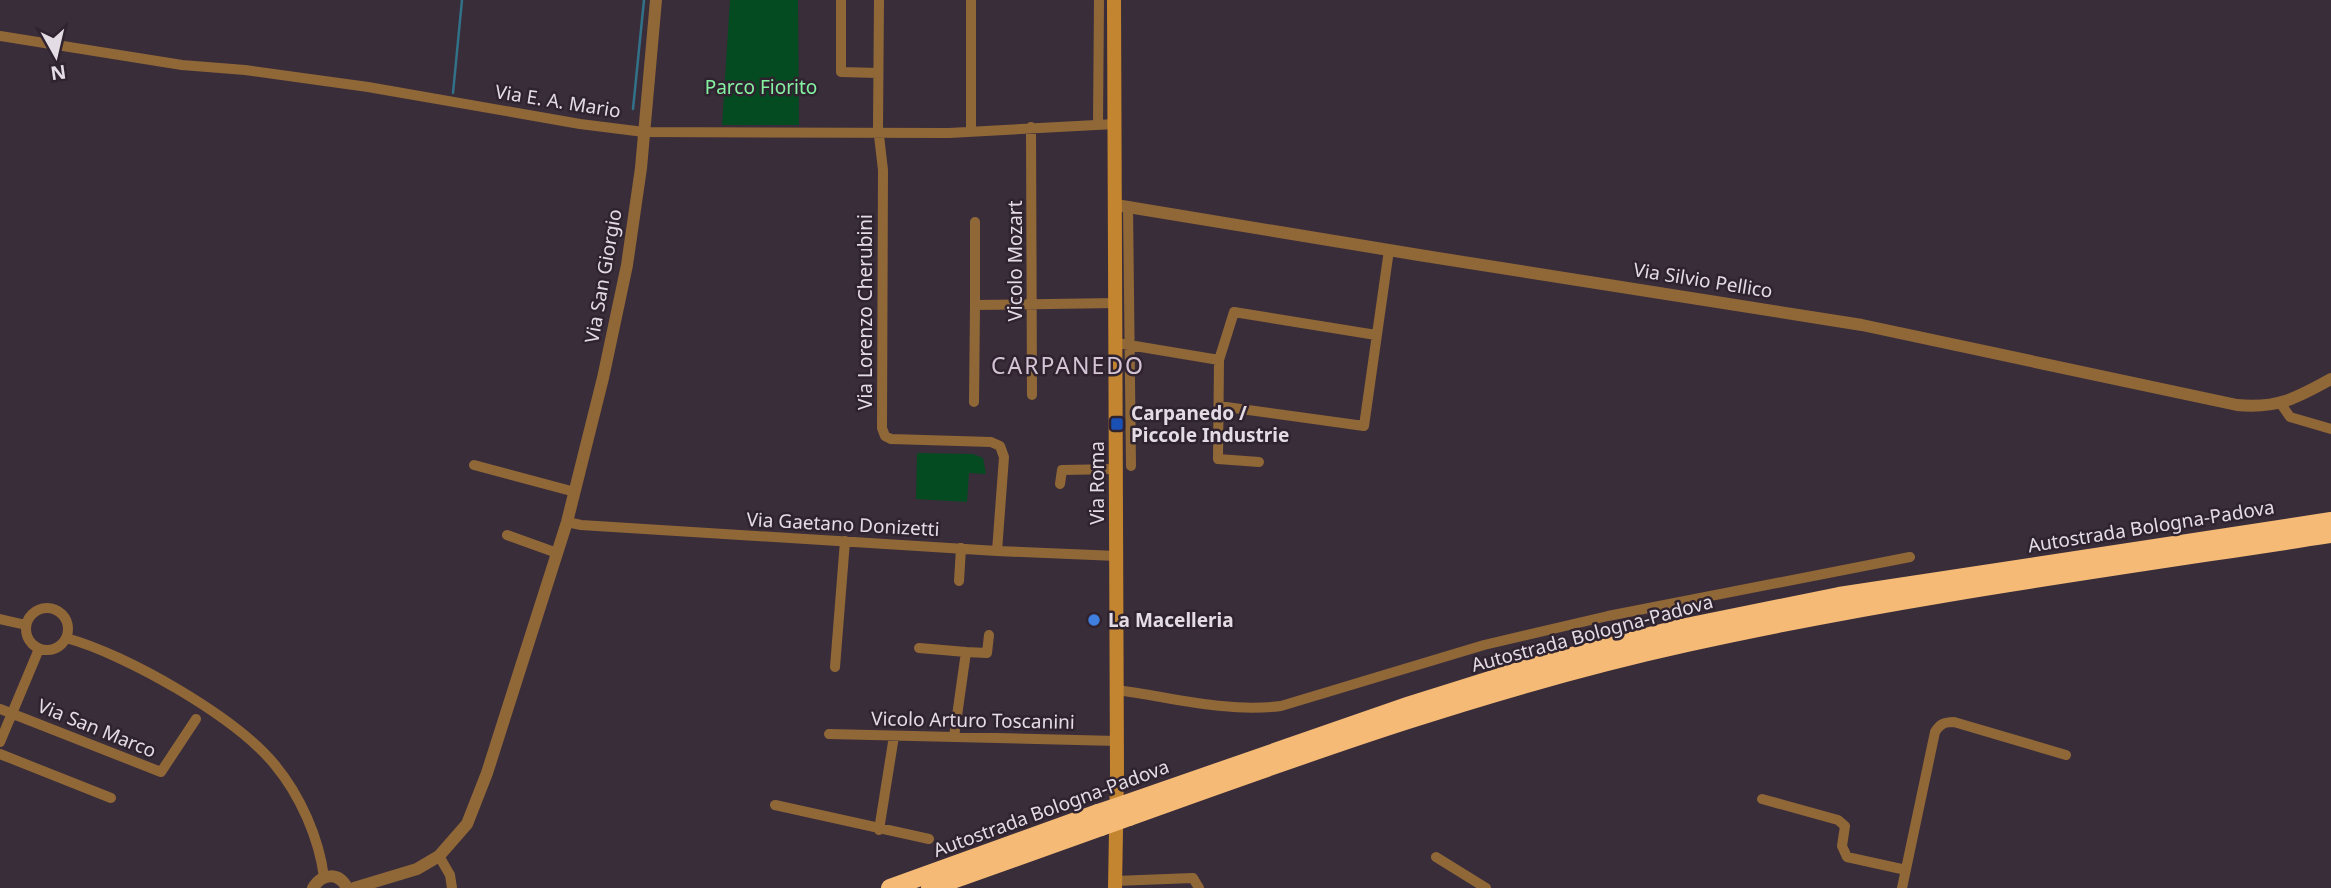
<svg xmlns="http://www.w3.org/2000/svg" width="2331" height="888" viewBox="0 0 2331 888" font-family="'Noto Sans',sans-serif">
<rect width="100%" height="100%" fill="#3a2d3a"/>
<path fill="#054b21" d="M 730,0 L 798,0 L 799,125 L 722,125 Z
M 917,453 L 973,454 L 983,458 L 986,474 L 969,473 L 967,502 L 916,499 Z"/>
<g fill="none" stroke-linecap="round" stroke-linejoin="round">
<path stroke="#317288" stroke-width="2.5" d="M 453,93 L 462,0
M 633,109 L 644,0"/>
<path stroke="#906838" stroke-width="10" d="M 841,0 L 841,72 L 878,73
M 879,0 L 878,127 L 883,170 L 882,428 L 885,436 L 891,439 L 991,442 L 1000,446 L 1004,457 L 997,551
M 0,36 L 182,65 L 245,70 L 368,87 L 580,124 L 644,132 L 949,133 L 1115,124
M 1098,124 L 1099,0
M 1031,127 L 1032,395
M 971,131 L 971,0
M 1128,206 L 1131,466
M 975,222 L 975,305
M 1117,343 L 1219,360 L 1234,312 L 1376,335
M 1219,360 L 1218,459 L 1259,462
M 974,402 L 975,305 L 1116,303
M 2281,404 L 2290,417 L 2331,429
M 1219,406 L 1364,426 L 1389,250
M 474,465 L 575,492
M 1060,484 L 1062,470 L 1117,469
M 567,522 L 581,525 L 997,551 L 1117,556
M 507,535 L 557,553
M 959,581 L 961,548
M26 629a21 21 0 1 1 42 0a21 21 0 1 1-42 0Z
M 0,619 L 26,625
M 66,638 C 126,654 236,717 275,765 C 300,795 319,838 324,877
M 919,648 L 966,652 L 954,737
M 966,652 L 987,653 L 989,635
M 835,667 L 845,541
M 1117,690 C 1171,697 1226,713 1281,706 L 1484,645 L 1608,616 L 1910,557
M 0,709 L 161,772 L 196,719
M 829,734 L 1117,741
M 0,742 L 39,649
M 0,754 L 111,798
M 1762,799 L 1838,820 L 1845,826 L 1842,846 L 1847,857 L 1906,870
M 775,805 L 929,839
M 879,830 L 894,736
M 439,856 L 450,875 L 452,888
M 1436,857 L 1486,888
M 1115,881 L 1193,878 L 1199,888
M 1902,888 L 1935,732 C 1940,724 1944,722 1954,722 L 2066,755"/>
<path stroke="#906838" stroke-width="12" d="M 1116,205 L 1419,255 L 1862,325 L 2237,405 C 2277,409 2297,398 2331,379
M 313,888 C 322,873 339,872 347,888
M 354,888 L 417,869 L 439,856 L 467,824 L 487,773 L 567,522 L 603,378 L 627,265 L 641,168 L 656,0"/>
<path stroke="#c48530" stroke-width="14" d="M 1114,0 L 1117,773 L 1115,888"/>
<path stroke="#f5bb76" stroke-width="18" d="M 1125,804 L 1410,705 L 1541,664 L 1681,628 L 1839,596 L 2331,521
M 1129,817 C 1312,751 1496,685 1687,643 C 1899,596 2116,567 2331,534
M 890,888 L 1098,813
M 930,888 L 1101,827"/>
<path stroke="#f5bb76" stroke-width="18" d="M 1098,813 L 1125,804
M 1101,827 L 1129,817"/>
</g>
<rect fill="#1a4fb4" stroke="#2f2330" stroke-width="2.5" x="1110" y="417" width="14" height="14" rx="3.5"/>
<circle fill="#3f7fe0" stroke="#2f2330" stroke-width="2.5" cx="1094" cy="620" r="7"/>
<g text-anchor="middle" stroke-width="5" stroke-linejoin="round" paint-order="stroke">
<g font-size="19" fill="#84f2a0" stroke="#2f2330">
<text x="761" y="94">Parco Fiorito</text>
</g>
<g font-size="19" fill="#e4dce5" stroke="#2f2330">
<text transform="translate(558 101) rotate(9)" y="7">Via E. A. Mario</text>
<text transform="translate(1015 261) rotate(-90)" y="7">Vicolo Mozart</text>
<text transform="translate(603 276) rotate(-80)" y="7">Via San Giorgio</text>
<text transform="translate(1703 280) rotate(9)" y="7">Via Silvio Pellico</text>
<text transform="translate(865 312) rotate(-90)" y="7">Via Lorenzo Cherubini</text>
<text transform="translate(1097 483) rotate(-90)" y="7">Via Roma</text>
<text transform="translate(843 524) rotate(3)" y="7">Via Gaetano Donizetti</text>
<text transform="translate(2151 526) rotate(-9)" y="7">Autostrada Bologna-Padova</text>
<text transform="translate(1592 633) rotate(-15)" y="7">Autostrada Bologna-Padova</text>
<text transform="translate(973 720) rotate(1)" y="7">Vicolo Arturo Toscanini</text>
<text transform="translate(97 728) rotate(22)" y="7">Via San Marco</text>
<text transform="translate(1051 808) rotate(-20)" y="7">Autostrada Bologna-Padova</text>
</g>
<g font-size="19" font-weight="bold" fill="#e4dce5" stroke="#2f2330" text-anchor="start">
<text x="1131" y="420">Carpanedo /<tspan x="1131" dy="22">Piccole Industrie</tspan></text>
<text x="1108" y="627">La Macelleria</text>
</g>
<g font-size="23" letter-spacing="2" fill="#d4c4d5" stroke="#2f2330">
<text x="1068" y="374">CARPANEDO</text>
</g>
</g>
<g transform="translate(56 56) rotate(172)" stroke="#2f2330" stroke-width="5" paint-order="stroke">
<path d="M0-5L12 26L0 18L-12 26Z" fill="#e4dce5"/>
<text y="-10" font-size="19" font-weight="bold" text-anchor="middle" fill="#e4dce5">N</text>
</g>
</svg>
